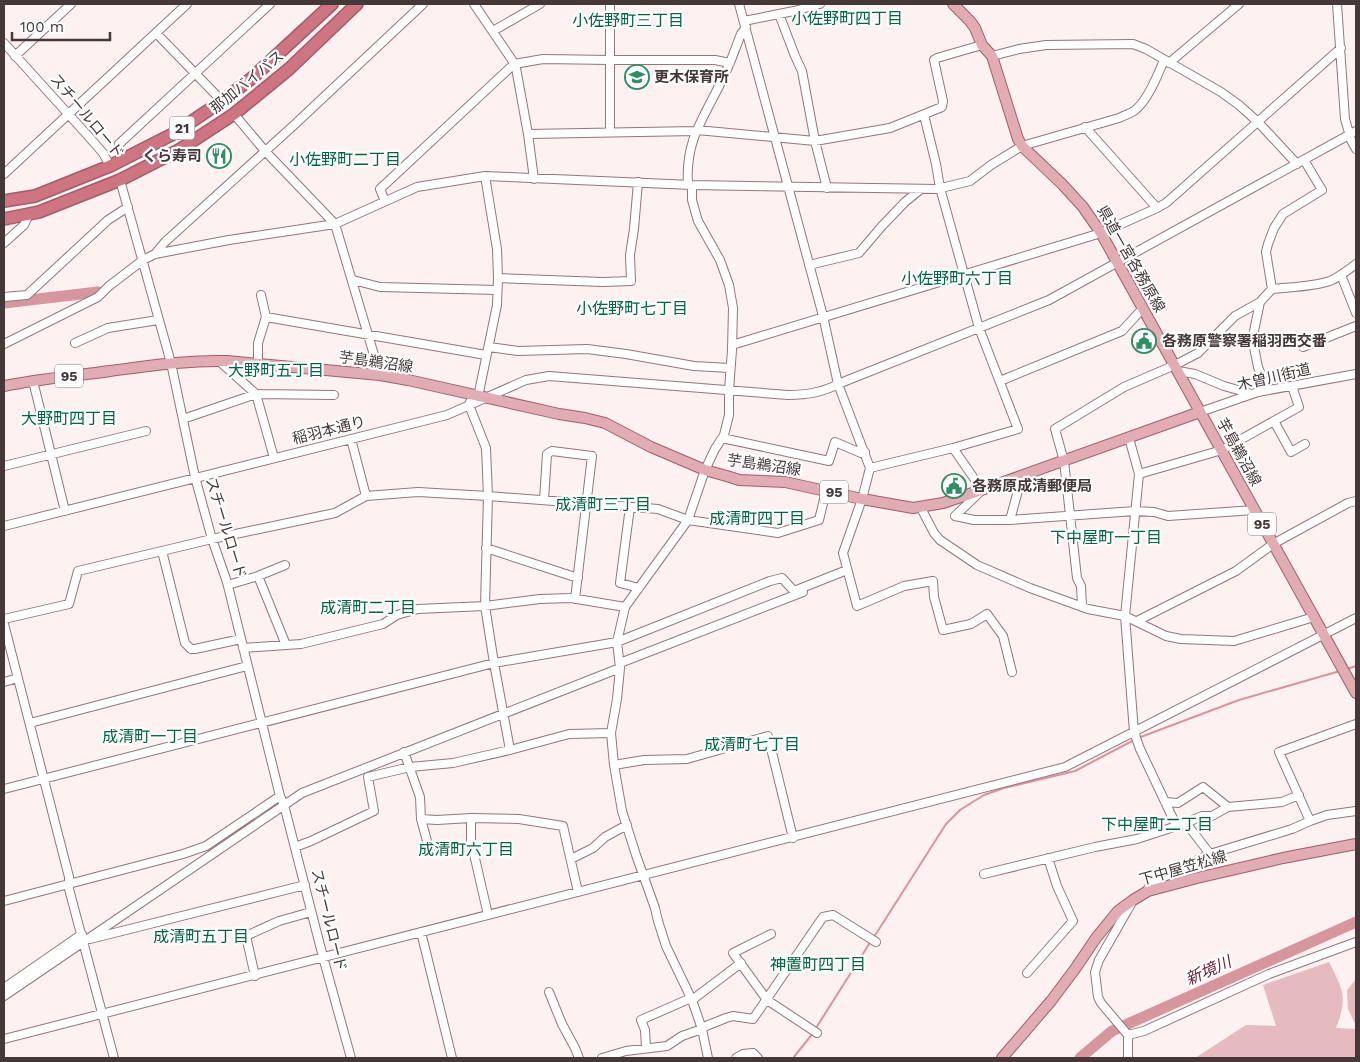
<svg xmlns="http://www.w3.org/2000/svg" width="1360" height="1062" viewBox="0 0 1360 1062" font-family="'Work Sans','Noto Sans JP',sans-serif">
<rect width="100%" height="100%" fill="#fdf1f2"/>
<path fill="#e6bbbf" d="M 1329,962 C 1343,990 1348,997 1336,1028 L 1356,1029 L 1356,1058 L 1195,1058 L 1246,1025 L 1276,1026 L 1263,985 Z
M 1356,979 L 1356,1026 L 1348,1009 L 1347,990 Z"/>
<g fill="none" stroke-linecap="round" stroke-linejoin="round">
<path stroke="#d7969e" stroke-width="2" d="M 1347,669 L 1356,666
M 1138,738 L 1239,700 L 1340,671
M 874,937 L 946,824 L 960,810 L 984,795 L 1004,788 L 1075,771 L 1134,740
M 816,1028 L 871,941
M 793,1058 L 814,1032"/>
<path stroke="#d7969e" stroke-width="11" d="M 4,303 L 98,292
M 1080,1058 L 1112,1031 L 1356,922"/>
<defs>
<path id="minor" d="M 474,4 L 512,60 L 516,68 L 528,134 L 534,179
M 739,4 L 823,316 L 838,384 L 870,468 L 862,499 L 843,553 L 857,606 L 904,586 L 933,581 L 934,597 L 943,630 L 971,624 L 987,614 L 1003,636 L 1012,672
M 1337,4 L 1345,119 L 1351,140 L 1356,149
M 779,14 L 795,56 L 802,71 L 815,141 L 827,188
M 744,21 L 794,11 L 820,4
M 493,31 L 540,4
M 156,33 L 222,101
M 4,43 L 89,137 L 103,153 L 110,166
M 15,56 L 71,4
M 992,56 L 1019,49 L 1046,45 L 1133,44 L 1146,49 L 1221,92 L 1239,105 L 1258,122 L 1297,164
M 1169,63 L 1239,4
M 234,114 L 265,151 L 335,224 L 380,375
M 924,115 L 936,164 L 940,188 L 979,328 L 1018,429 L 953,448 L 982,490 L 955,516 L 974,520 L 1010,520 L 1135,511 L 1154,512 L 1168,516 L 1254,510
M 1085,127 L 1157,208
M 697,130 L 815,141 L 890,128 L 942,107 L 943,101 L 934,60 L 937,58 L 982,45
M 610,132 L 610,4
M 528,134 L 696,131
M 119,144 L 270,4
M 4,174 L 187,4
M 120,180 L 171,363 L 195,477 L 212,539 L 227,582 L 280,796 L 284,805 L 323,957 L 351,1058
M 688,184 C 685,140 704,118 722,80 C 730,65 735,49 741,34 L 746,27
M 692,185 L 692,200 L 698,221 L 720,260 L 729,285 L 733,308 L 732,350 L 729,390 L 729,415 L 724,435 L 715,449 L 705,470 L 688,520 L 625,607 L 617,642 L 620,668 L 617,699 L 611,733 L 614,765 L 622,811 L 636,855 L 655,908 L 658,921 L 666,946 L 692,1000 L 702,1029 L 708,1058
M 385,201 L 380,189 L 514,64 L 543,59 L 610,60 L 715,60 L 730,63
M 4,243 L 24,225 L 29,214
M 155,254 L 165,242 L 293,126 L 423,4
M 809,265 L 859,253 L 882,226 L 905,202 L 921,189
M 1341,275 L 1356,313
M 498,278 L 603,282 L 631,281 L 630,255 L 634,229 L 638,182
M 353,280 L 380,287 L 497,290
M 1272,289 L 1266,252 L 1268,244 L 1274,228 L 1283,214 L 1322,190 L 1304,160
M 4,297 L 27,295 L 108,220 L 128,207
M 266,317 L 486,355
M 75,343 L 108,328 L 158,320
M 4,344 L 98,297 L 109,286 L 143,260 L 155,254 L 229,240 L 335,224 L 417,187 L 485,176 L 692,185 L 937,189 L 970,181 L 991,165 L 1022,146 L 1119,118 C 1123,116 1129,114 1134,111 C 1147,102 1158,75 1164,60
M 732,345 L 1101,233 L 1157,208 L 1166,203 L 1341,48
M 489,347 L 518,351 L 587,349 L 626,354 L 694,366 L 730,368
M 1303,347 L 1356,326
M 219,361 L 256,394 L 274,458
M 258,364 L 258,343 L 266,317 L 261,295
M 1178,371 L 1195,374 L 1224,386 L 1252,394
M 33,381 L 65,511
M 1000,381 L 1122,331 L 1143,308
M 1258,392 L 1264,383 L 1258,367 L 1254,347 L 1253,336 L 1260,302 L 1272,289 C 1291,287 1311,287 1330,281 C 1339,277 1348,270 1356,264
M 478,397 L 497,305 L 498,278 L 497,249 L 485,176
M 470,402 L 469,405 L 486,448 L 488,496 L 485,606 L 494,663 L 510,750
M 1200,412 L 1258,392 L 1356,374
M 183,419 L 256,394 L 334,395
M 1274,421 L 1291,452 L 1305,444
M 722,438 L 829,461 L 835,442 L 861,453 L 865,452
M 1129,438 L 1139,474 L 1125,616 L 1134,732 L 1140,749 L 1176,825
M 351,439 L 366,496
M 4,466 L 146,431
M 870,468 L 953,448
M 1139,474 L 1222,450 L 1299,407 L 1292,386
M 544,500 L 547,454 L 552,451 L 592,456 L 575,599
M 630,507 L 620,583 L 639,588
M 921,508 L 934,533 L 940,540 L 977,565 L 1030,588 L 1088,609 L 1125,616 L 1166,636 L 1181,639 L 1234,641 L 1314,617
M 1010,520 L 1022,476
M 4,526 L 447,415 L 526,380 L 549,376 L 788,395 C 806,395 822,393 838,384 L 1049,300 L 1356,131
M 486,548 L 578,578
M 162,551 L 185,643 L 191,649 L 195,649 L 241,639
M 258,576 L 286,645
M 228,585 L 258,576 L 285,565
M 1082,606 L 1081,586 L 1077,578 L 1064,461 L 1055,429 L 1124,387 L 1175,365 L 1198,353 L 1235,316 L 1260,302
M 4,619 L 69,604 L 78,571 L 212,539 L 335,513 L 366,496 L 418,492 L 488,496 L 658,509 L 688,520 L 778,533 L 819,520 L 826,491
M 1137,621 L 1236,571 L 1273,544 L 1348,503 L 1356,501
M 4,624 L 69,877 L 69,889 L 114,1058
M 243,648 L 301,644 L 383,624 L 397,615 L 418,609 L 485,606 L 540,599 L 571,598 L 625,607
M 620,663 L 803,592
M 4,682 L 18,678
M 30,723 L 247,666
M 404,752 L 420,797 L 421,819 L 430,852
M 614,765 L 644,760 L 687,759 L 768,736 L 793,838
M 4,789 L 494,663 L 617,642 L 770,581 L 782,578 L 794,591 L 847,570
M 1165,802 L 1178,803 L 1203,787 L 1228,807
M 471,818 L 471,841 L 488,915
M 421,819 L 437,820 L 471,818 L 519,819 L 563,826 L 578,892
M 1310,821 L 1279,752 L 1356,724
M 1186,823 L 1202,816 L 1212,816 L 1228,807 L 1282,802 L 1299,795
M 295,847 L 311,841 L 374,811 L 368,777 L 410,767 L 453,763 L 510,750 L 569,734 L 611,733
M 571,859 L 593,848 L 605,837 L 627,825
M 984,874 L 1095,847 L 1137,839 L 1186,823 L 1210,854 L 1292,829 L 1310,821 L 1327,815 L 1356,811
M 1145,893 L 1152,883 L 1210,854
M 4,901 L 183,854 L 206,846 L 280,796
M 421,932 L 452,1058
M 771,934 L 733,953 L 767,1000 L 817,1033
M 90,939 L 305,885
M 1027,973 L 1073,921 L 1057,886 L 1048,858
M 255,976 L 246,936 L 279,921 L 311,912
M 4,988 L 82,934
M 549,992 L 562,1024 L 575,1048 L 579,1058
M 4,996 L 302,793 L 620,668
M 692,1000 L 741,963
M 1128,1035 L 1144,1031 L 1269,974 L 1356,942
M 4,1039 L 1065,767 L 1356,618
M 646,1048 L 645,1030 L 641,1020 L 691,998
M 602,1058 L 626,1051 L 667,1046 L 682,1036 L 702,1029 L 706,1026 L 726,1018 L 733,1016 L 753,1019 L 823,917 L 833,915 L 876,942
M 736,1058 L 743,1054 L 753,1053 L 758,1058
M 1128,1058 L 1128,1035 L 1101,1003 L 1098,997 L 1095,972 L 1099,960 L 1131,904"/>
<path id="major" d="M 953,4 L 970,21 L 975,28 L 982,45 L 992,56 L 1018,139 L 1022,146 L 1062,184 L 1083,207 L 1101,233 L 1356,693
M 4,386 C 39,379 74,376 110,371 C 149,366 188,360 227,361 L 380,375 L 408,380 L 559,414 L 585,418 L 605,423 L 651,447 L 705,470 L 730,477 L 739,480 L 785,482 L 862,499 L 913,508 L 943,503 L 987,488 L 1200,412
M 1002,1058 L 1051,1001 L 1075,969 L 1096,938 L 1118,911 L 1133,900 L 1148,891 L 1197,878 L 1283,858 L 1356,844"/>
<path id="highway" d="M 4,201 L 35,196 L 110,166 L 173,134 L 222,101 L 252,78 L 332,4
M 4,219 L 39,212 L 120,180 L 179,150 L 234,114 L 289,69 L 357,4"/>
</defs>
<use href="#minor" stroke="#92777a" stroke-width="10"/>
<use href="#major" stroke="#9e5f68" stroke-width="12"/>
<use href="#highway" stroke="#9e5f68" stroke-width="14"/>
<use href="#minor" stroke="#fff" stroke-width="8"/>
<use href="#major" stroke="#e2acb4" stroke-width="10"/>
<use href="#highway" stroke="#cf7482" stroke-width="11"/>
</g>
<defs>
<symbol id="school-ring" viewBox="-11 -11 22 22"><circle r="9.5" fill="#fff" stroke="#308d65" stroke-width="1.5"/><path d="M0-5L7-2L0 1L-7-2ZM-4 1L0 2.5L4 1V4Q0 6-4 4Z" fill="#308d65"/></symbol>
<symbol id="restaurant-ring" viewBox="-11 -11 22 22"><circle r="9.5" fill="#fff" stroke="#308d65" stroke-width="1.5"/><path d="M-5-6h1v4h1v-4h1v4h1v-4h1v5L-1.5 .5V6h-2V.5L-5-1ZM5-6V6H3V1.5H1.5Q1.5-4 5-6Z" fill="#308d65"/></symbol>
<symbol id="civic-ring" viewBox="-11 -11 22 22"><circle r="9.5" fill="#fff" stroke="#308d65" stroke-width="1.5"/><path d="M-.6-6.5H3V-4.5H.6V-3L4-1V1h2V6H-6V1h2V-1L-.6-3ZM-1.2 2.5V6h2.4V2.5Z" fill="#308d65"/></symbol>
</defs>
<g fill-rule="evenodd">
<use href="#school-ring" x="623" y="63" width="28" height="28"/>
<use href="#restaurant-ring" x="205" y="142" width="28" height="28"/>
<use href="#civic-ring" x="1130" y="327" width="28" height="28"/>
<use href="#civic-ring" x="940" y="472" width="28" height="28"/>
</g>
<g text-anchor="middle" stroke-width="4.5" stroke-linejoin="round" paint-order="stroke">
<g fill="#fff" stroke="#7c7474" stroke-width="1">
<rect x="169.5" y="116.5" width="25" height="23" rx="4"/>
<rect x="55" y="364.5" width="28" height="23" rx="4"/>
<rect x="820" y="480.5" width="28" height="23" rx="4"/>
<rect x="1248" y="512.5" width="28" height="23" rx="4"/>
</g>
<g font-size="14" font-weight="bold" fill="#443839">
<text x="182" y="133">21</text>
<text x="69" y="381">95</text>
<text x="834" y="497">95</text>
<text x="1262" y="529">95</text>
</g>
<g font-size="15" font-weight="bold" fill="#443839" stroke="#fff" text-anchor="start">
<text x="654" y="82">更木保育所</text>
<text x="202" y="161" text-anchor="end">くら寿司</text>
<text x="1162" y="346">各務原警察署稲羽西交番</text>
<text x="972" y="491">各務原成清郵便局</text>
</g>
<g font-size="15" fill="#443839" stroke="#fff">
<text transform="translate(247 82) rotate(-39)" y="5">那加バイパス</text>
<text transform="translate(87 116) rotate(50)" y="5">スチールロード</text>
<text transform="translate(1131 259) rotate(60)" y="5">県道一宮各務原線</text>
<text transform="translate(376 362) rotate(8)" y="5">芋島鵜沼線</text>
<text transform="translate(1274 377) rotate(-13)" y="5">木曽川街道</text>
<text transform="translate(329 430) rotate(-14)" y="5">稲羽本通り</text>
<text transform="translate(1239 452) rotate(61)" y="5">芋島鵜沼線</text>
<text transform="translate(764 465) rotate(8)" y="5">芋島鵜沼線</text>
<text transform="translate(226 528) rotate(73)" y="5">スチールロード</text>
<text transform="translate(1183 868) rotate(-16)" y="5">下中屋笠松線</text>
<text transform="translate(329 920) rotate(76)" y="5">スチールロード</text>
</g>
<g font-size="16" fill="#006542" stroke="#fff">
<text x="847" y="24">小佐野町四丁目</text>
<text x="628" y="26">小佐野町三丁目</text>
<text x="345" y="165">小佐野町二丁目</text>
<text x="957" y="284">小佐野町六丁目</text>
<text x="632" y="314">小佐野町七丁目</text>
<text x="276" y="376">大野町五丁目</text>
<text x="69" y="424">大野町四丁目</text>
<text x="603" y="510">成清町三丁目</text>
<text x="757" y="524">成清町四丁目</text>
<text x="1106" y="543">下中屋町一丁目</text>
<text x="368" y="613">成清町二丁目</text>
<text x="150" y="742">成清町一丁目</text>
<text x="752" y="750">成清町七丁目</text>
<text x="1157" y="830">下中屋町二丁目</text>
<text x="466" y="855">成清町六丁目</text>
<text x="201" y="942">成清町五丁目</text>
<text x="818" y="970">神置町四丁目</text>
</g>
<g font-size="16" font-style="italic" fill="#6b1f30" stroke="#fff">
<text transform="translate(1208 970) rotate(-24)" y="6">新境川</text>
</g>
</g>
<rect width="1360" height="1062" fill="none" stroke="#443839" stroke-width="10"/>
<path d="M12 32v8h98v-8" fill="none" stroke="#443839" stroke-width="2.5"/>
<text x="20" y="32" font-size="15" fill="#443839" stroke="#ffffff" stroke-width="4" paint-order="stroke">100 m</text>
</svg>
